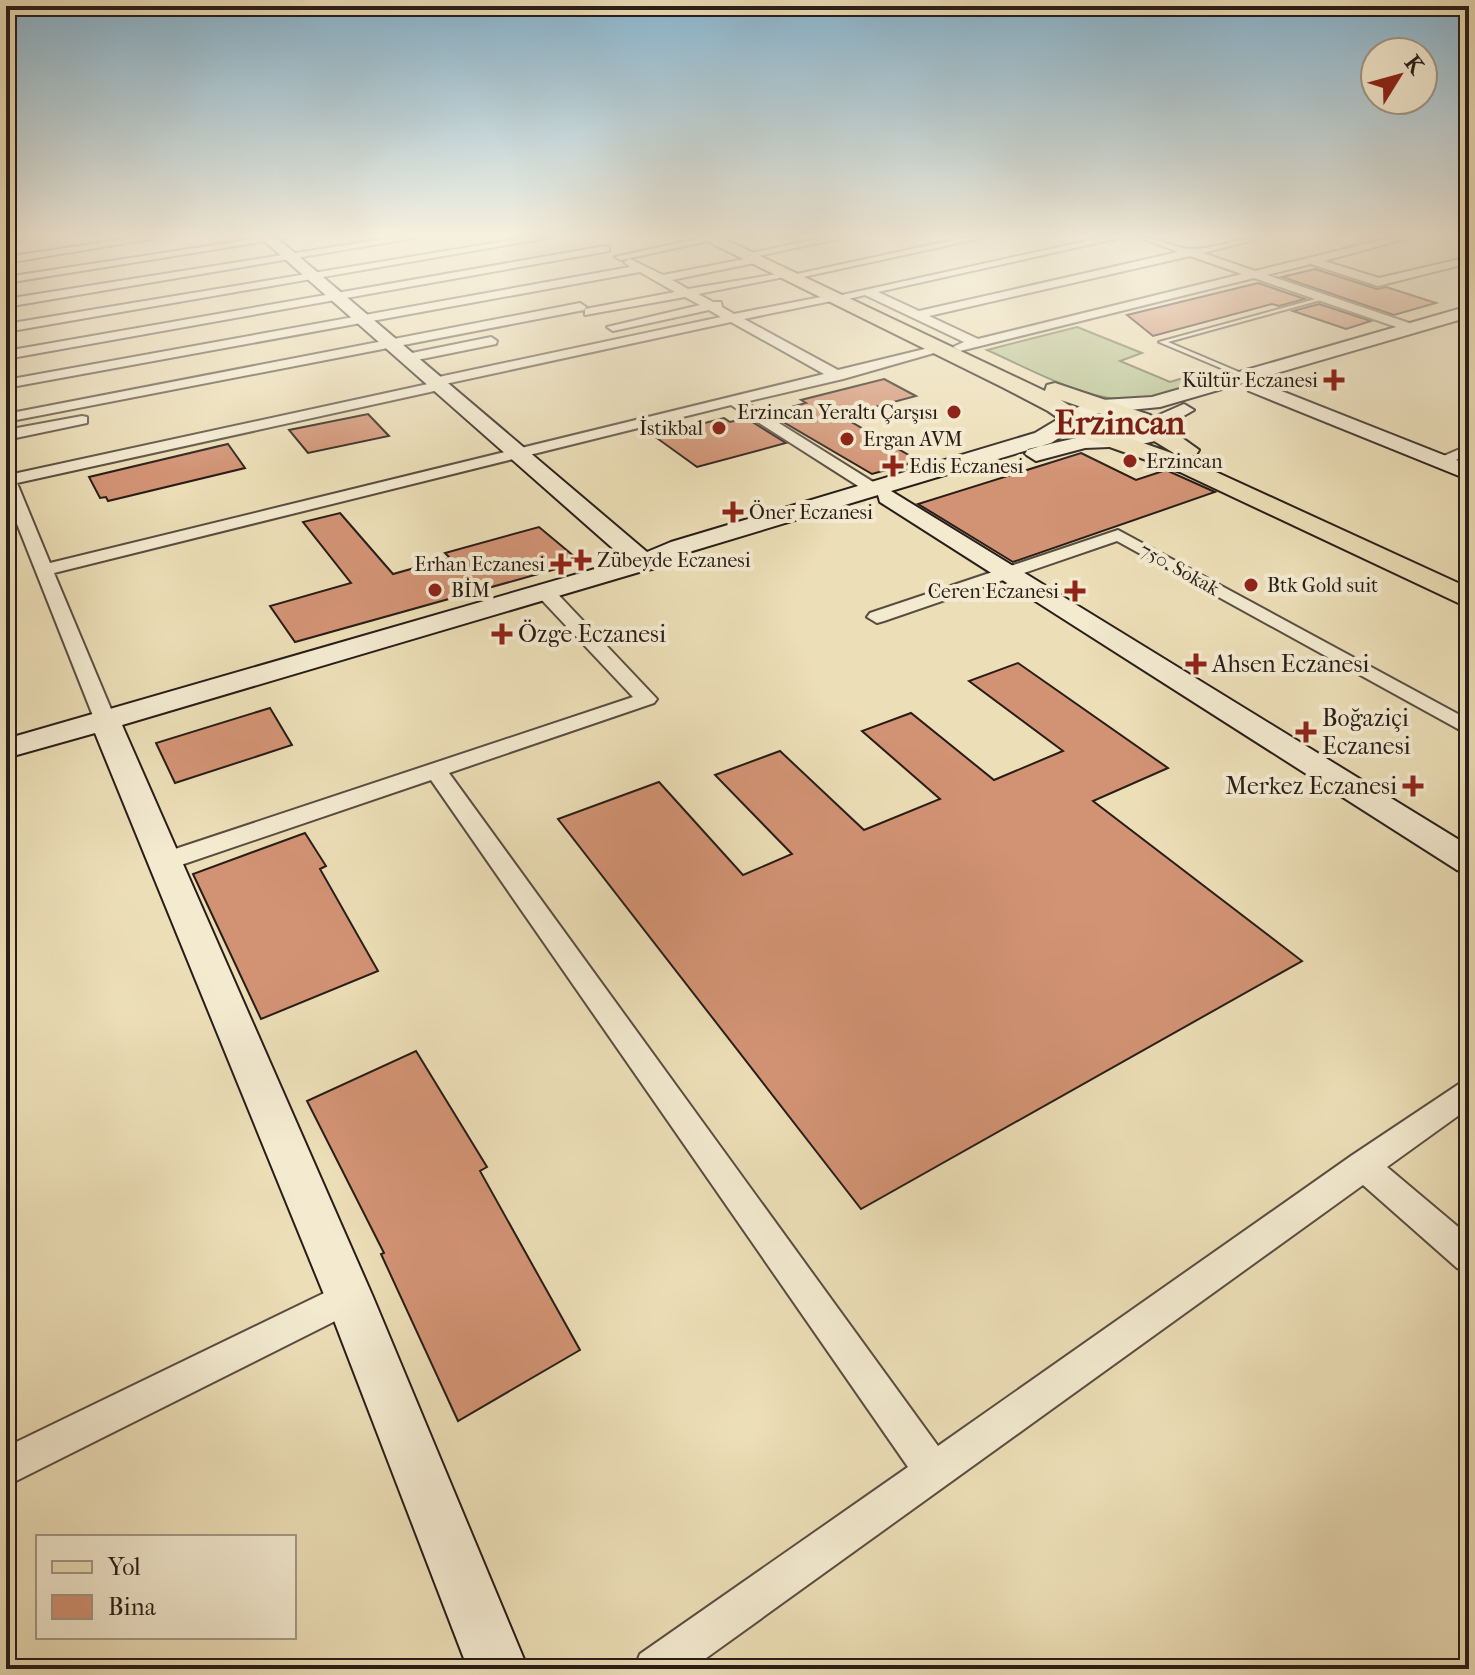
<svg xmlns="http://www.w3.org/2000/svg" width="1475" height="1675" viewBox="0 0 1475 1675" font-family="'IM FELL French Canon',serif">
<rect width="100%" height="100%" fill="#ecdeb7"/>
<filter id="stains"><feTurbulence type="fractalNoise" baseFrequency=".0025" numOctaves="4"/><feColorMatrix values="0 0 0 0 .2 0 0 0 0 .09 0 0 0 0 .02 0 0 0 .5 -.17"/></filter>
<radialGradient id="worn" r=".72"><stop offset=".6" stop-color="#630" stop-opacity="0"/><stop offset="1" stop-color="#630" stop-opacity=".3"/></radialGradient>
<path fill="#b6c290" stroke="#6f7054" stroke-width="2" d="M 1077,327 L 1142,353 L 1120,361 L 1170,382 L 1183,378 L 1199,385 C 1182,389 1164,397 1146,399 C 1092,406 1035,371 987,350 Z"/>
<path fill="#d29374" stroke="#281d18" stroke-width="2" d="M 1315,269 L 1377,289 L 1386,287 L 1436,303 L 1394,315 L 1282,277 Z
M 1258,283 L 1305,299 L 1279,306 L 1272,304 L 1153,336 L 1127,315 Z
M 1319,304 L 1371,321 L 1346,329 L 1293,311 Z
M 884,379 L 916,396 L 841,416 L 919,461 L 872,474 L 768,413 L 806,403 L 801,400 Z
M 368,414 L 389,436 L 308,453 L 289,430 Z
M 724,418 L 730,422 L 746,418 L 786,443 L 697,467 L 654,436 Z
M 228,444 L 245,468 L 108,501 L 106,497 L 100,498 L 89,477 Z
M 1081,453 L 1136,480 L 1166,470 L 1215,492 L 1013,562 L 918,504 Z
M 340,513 L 393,574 L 450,558 L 445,553 L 539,527 L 581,562 L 295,642 L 270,606 L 351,583 L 303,522 Z
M 1018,663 L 1168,768 L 1093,801 L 1302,961 L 861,1209 L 558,819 L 659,782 L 743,875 L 792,854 L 715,775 L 780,751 L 864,830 L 940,799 L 862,731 L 911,713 L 994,780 L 1063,751 L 969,681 Z
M 270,708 L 292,745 L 175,783 L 156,743 Z
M 305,833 L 326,866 L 320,869 L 378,971 L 261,1019 L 193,874 Z
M 416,1051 L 487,1167 L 480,1171 L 580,1350 L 458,1421 L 381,1254 L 384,1253 L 307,1101 Z"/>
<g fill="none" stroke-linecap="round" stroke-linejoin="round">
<defs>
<path id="lane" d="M 1323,297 L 1328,298 L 1168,342 L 1246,375 L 1246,377 L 1242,377 L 1159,342 Z"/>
<path id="street" d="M 6,238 L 24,238 L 6,243 Z
M 132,238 L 157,238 L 6,263 L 6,257 Z
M 261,238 L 286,238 L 6,283 L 6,277 Z
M 390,238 L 414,238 L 6,307 L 6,299 Z
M 524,238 L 547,238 L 6,332 L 6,324 Z
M 701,238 L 717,239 L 621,260 L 615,257 Z
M 820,238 L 841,238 L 758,256 L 752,253 Z
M 962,238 L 982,238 L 803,277 L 797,274 Z
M 1100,238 L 1119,238 L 878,292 L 919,311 L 1178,252 L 1142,238 C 1160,238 1175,249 1191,249 C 1211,250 1237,238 1261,238 L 1203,253 L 1255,271 L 1390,238 L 1408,238 L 1324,261 L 1379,278 L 1469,257 L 1469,263 L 1378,286 L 1311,264 L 1267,275 L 1415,325 L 1417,328 L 1411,332 L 1254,278 L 960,351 L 953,347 L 964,342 L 865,295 L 848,299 L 842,295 ZM 1190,256 L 1242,274 L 978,339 L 929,316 Z
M 1457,238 L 1469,238 L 1469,243 L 1458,240 Z
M 605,246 L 609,247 L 609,251 L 6,359 L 6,351 Z
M 755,257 L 759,258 L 759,262 L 672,280 L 688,289 L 789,272 L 789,276 L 698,294 L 713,302 L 721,302 L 722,307 L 734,314 L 836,294 L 836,300 L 744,319 L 838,370 L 941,345 L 948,349 L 843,379 L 745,402 L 878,485 L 878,491 L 866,491 L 731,405 L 54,573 L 116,721 L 113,726 L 97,726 L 6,496 L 6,471 L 13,474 L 428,384 L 429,379 L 434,378 L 721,317 L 709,310 L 613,331 L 607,327 L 700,305 L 685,297 L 585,315 L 585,309 L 675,292 L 640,272 L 6,388 L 6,380 L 630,267 L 624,262 L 630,259 L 663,275 ZM 731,322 L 824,374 L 50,563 L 17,483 L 439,390 L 444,389 L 445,384 Z
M 580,303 L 586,307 L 584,310 L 6,422 L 6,414 Z
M 491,337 L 497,341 L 496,344 L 407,362 L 400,358 L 407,354 Z
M 82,416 L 87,417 L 87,423 L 6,440 L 6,430 Z
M 1469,445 L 1469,455 L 1440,466 L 1432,461 Z
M 1118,530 L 1469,720 L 1469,735 L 1117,541 L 884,621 L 877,623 L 867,617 L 870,613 Z
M 545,586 L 552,588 L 657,699 L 654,703 L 449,773 L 938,1446 L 1351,1156 L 1459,1084 L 1469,1080 L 1469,1108 L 1387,1167 L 1469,1236 L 1469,1272 L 1457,1268 L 1363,1185 L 691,1669 L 634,1669 L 640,1654 L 908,1467 L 431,780 L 175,867 L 166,869 L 157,867 L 154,861 L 157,855 L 633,697 L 538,596 L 536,592 L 538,588 Z
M 349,1281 L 361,1286 L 366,1297 L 361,1308 L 6,1486 L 6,1447 Z"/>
<path id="secondary" d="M 261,238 L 277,238 L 647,552 L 671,542 L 1035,433 L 1080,406 L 1102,400 L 1152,397 L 1469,306 L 1469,317 L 1160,407 L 1098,413 L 1051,443 L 891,491 L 1469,846 L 1469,874 L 1457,870 L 880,502 L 878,495 L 689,552 L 674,559 L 672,566 L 646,570 L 122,725 L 373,1297 L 528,1669 L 468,1669 L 325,1297 L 95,733 L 6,758 L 6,739 L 626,560 Z
M 1256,381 L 1469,465 L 1469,480 L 1249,391 L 1246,387 Z
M 1184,404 L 1194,410 L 1166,426 L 1155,441 L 1133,446 L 1085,448 L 1036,461 L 1025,454 L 1028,449 L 1085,436 L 1139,431 L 1152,418 Z"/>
<path id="primary" d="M 701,238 L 722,238 L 1045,391 L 1047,385 L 1055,383 L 1150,415 L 1199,450 L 1196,455 L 1181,456 L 1469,588 L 1469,608 L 1180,472 L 1090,440 L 1048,411 L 1002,387 ZM 1061,400 L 1134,425 L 1146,436 L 1177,455 L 1106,430 Z"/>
</defs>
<use href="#lane" stroke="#594d40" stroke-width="4"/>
<use href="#street" stroke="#594d40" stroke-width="4"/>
<use href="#secondary" stroke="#281d18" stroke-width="4"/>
<use href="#primary" stroke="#281d18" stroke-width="4"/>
<use href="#lane" fill="#f3ead0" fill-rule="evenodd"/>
<use href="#street" fill="#f3ead0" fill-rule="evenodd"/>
<use href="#secondary" fill="#f3ead0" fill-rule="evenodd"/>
<use href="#primary" fill="#ecdeb7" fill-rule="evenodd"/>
</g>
<linearGradient id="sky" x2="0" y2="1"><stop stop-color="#88b7d3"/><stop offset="0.5" stop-color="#f6f0df"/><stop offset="1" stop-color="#f6f0df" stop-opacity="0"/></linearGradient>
<rect width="1475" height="472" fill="url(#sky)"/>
<g fill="#8f2418" stroke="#f3ead0" stroke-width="3">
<path d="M1330 368h8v8h8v8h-8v8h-8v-8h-8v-8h8z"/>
<circle cx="954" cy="412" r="8"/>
<circle cx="719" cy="428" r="8"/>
<circle cx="847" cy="439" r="8"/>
<circle cx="1130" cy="461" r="8"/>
<path d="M889 454h8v8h8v8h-8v8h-8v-8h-8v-8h8z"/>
<path d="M729 500h8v8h8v8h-8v8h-8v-8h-8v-8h8z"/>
<path d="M577 548h8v8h8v8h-8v8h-8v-8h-8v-8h8z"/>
<path d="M557 552h8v8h8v8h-8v8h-8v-8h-8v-8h8z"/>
<circle cx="1251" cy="585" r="8"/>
<circle cx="435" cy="590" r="8"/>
<path d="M1071 579h8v8h8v8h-8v8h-8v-8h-8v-8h8z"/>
<path d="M498 622h8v8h8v8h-8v8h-8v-8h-8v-8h8z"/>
<path d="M1192 652h8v8h8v8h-8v8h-8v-8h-8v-8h8z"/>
<path d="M1302 720h8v8h8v8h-8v8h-8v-8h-8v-8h8z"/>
<path d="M1409 774h8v8h8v8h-8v8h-8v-8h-8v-8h8z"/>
</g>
<g text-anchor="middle" stroke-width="8" stroke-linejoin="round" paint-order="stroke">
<g font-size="20" fill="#281d18" stroke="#f3ead0" text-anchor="start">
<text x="1318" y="387" text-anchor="end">Kültür Eczanesi</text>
<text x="938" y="419" text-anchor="end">Erzincan Yeraltı Çarşısı</text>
<text x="703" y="435" text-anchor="end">İstikbal</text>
<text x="863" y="446">Ergan AVM</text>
<text x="1146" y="468">Erzincan</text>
<text x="909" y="473">Edis Eczanesi</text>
<text x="749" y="519">Öner Eczanesi</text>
<text x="597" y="567">Zübeyde Eczanesi</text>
<text x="545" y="571" text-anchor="end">Erhan Eczanesi</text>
<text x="1267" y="592">Btk Gold suit</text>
<text x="451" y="597">BİM</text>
<text x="1059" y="598" text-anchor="end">Ceren Eczanesi</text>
</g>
<g font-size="20" fill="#281d18" stroke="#f3ead0">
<text transform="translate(1180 569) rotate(29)" y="7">750. Sokak</text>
</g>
<g font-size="24" fill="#281d18" stroke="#f3ead0" text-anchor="start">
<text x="518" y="642">Özge Eczanesi</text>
<text x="1212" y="672">Ahsen Eczanesi</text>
<text x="1322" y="726">Boğaziçi<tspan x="1322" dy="28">Eczanesi</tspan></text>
<text x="1397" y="794" text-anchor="end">Merkez Eczanesi</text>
</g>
<g font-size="34" font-weight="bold" fill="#7a1f14" stroke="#f3ead0">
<text x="1120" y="434">Erzincan</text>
</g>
</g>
<rect width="1475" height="1675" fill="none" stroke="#ecdeb7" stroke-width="32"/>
<rect x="8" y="8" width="1459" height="1659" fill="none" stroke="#281d18" stroke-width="4"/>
<rect x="16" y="16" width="1443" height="1643" fill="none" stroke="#281d18" stroke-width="2"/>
<rect x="36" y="1535" width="260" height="104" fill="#f3ead0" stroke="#a29886" stroke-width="2"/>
<rect x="52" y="1561" width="40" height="12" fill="#ecdeb7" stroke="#a29886" stroke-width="2"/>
<text x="108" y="1575" font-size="24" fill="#281d18">Yol</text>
<rect x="52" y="1595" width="40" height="24" fill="#d29374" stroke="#a29886" stroke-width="2"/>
<text x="108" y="1615" font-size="24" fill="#281d18">Bina</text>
<g transform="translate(1399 76) rotate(53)"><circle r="38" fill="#f3ead0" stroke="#a29886" stroke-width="2"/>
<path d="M0-6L14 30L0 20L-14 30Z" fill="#8f2418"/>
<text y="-12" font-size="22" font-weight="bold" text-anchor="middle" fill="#281d18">K</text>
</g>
<rect width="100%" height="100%" filter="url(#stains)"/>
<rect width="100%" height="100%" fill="url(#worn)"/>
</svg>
